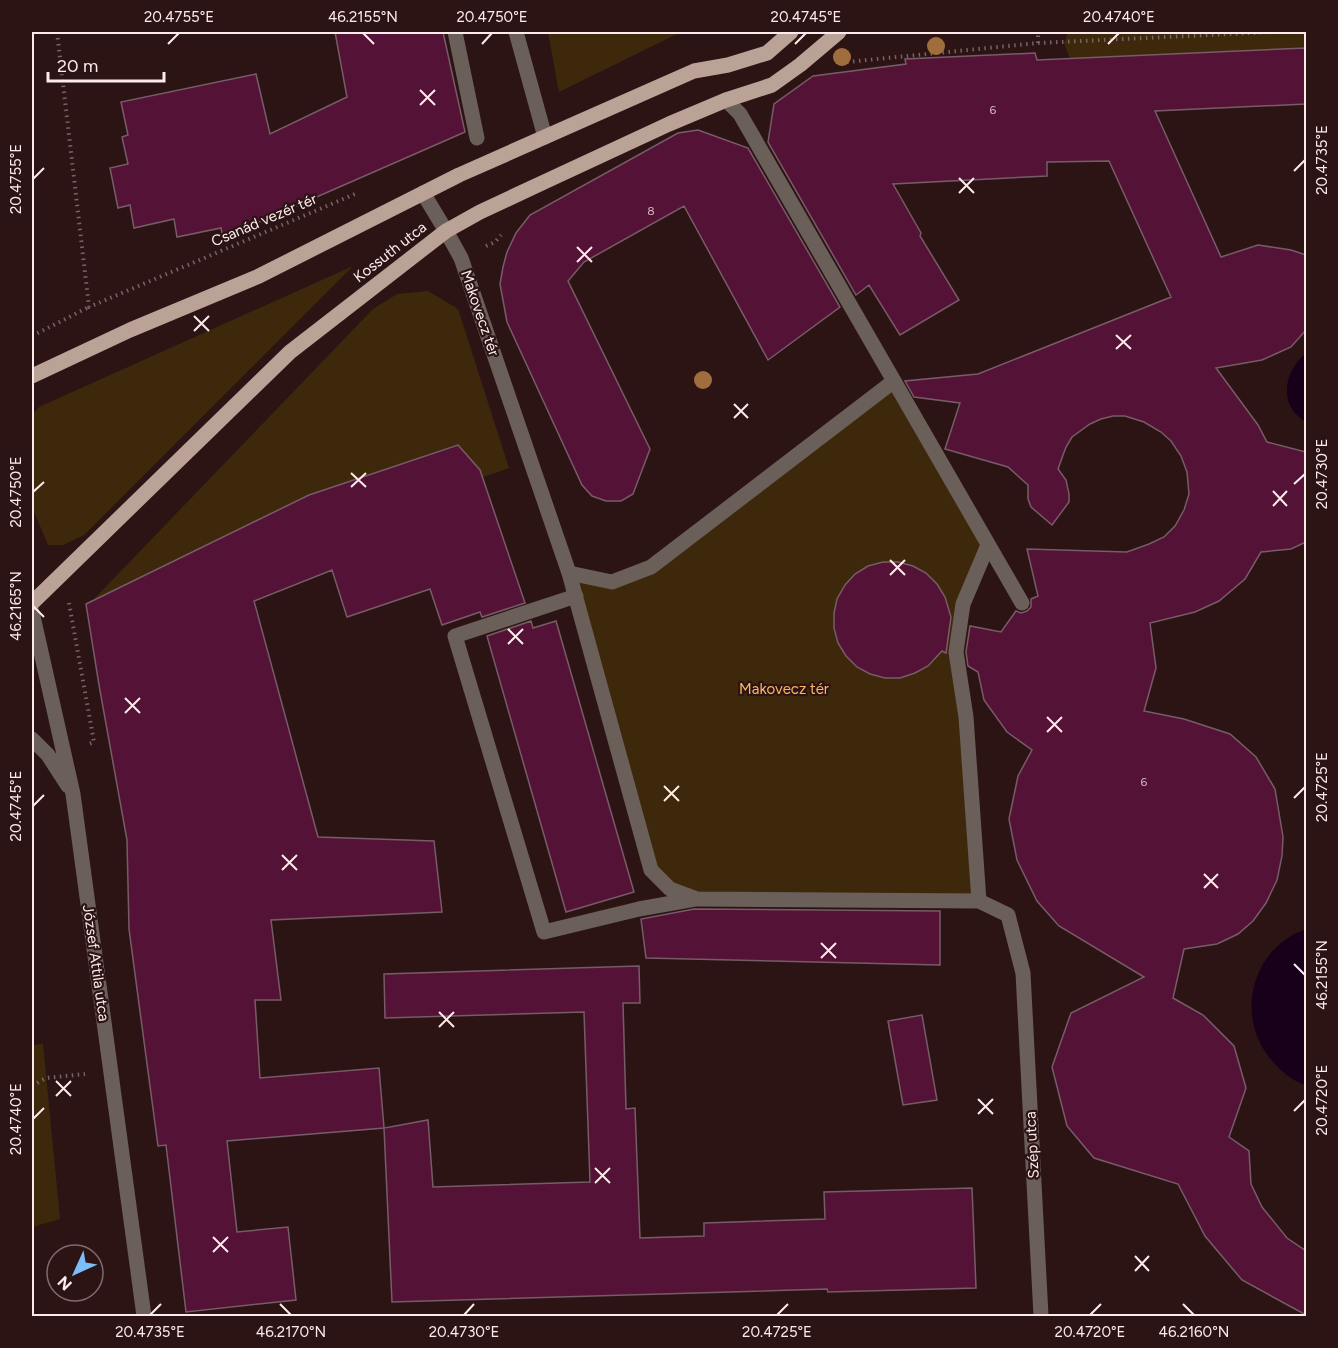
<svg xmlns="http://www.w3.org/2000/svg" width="1338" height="1348" viewBox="0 0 1338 1348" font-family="Figtree,sans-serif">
<rect width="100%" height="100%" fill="#2c1415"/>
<path fill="#3e280b" d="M 548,32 L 681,32 L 559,92 Z
M 1068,32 L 1306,32 L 1306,53 L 1071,61 L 1064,43 Z
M 353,266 L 84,535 L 63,545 L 48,545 L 32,507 L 32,415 L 39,407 Z
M 428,291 L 458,309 L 509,468 L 288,545 L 93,637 L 95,598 L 373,309 L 397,294 Z
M 894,381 L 988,545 L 956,652 L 979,901 L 697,899 L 651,870 L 569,573 L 612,582 L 651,567 Z
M 43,1044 L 60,1219 L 32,1227 L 32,1045 Z"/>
<path fill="#18001b" d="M 1306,353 L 1306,422 C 1278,406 1283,372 1306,353 Z
M 1306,929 L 1306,1085 C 1295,1082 1284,1074 1276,1065 C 1233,1022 1249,949 1306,929 Z"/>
<path fill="#541236" stroke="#775c67" stroke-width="1.5" d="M 335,32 L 443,32 L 465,132 L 223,238 L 221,228 L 177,237 L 174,219 L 134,228 L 130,205 L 118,208 L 110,168 L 128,164 L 122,137 L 128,135 L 121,102 L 256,74 L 270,134 L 347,97 Z
M 1306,48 L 1306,104 L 1155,111 L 1221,257 L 1258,245 L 1291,250 L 1306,255 L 1306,330 L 1291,347 L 1262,360 L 1216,368 L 1258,425 L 1267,442 L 1306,452 L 1306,542 L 1291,549 L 1261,552 L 1245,579 L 1219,601 L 1195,612 L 1150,623 L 1156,668 L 1144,711 L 1184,719 L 1230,734 L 1256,757 L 1275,789 L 1283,837 L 1282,856 L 1277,880 L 1266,903 L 1253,921 L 1238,934 L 1217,944 L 1184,949 L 1173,998 L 1203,1015 L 1234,1046 L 1246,1088 L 1229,1137 L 1249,1151 L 1251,1184 L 1262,1207 L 1287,1238 L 1306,1251 L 1306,1315 L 1242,1280 L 1205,1236 L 1178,1184 L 1094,1158 L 1067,1126 L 1052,1067 L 1071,1013 L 1144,977 L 1059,926 L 1037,901 L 1017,860 L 1009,819 L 1018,776 L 1032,750 L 1007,732 L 984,700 L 978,672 L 968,666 L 966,652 L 970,626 L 1001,632 L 1016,611 L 1021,613 L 1027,611 L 1031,607 L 1031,599 L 1038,596 L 1027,549 L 1127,552 L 1149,544 L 1164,537 L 1175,526 L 1184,510 L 1189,494 L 1187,472 L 1181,456 L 1171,441 L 1161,432 L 1144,422 L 1125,416 L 1113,416 L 1101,419 L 1090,424 L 1072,437 L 1066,447 L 1058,469 L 1066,480 L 1069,494 L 1069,502 L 1052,525 L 1031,507 L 1028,499 L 1028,485 L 1008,467 L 945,449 L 960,403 L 914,397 L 905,381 L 978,374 L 1171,297 L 1109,161 L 1047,162 L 1047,176 L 893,184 L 921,233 L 920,236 L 959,300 L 900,335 L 869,285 L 856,295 L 768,142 L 774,104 L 813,76 L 906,64 L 905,59 L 1035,53 L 1037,60 Z
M 698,130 L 748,148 L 840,307 L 768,360 L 684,206 L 584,262 L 568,281 L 650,449 L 633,494 L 621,501 L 606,501 L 592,496 L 582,485 L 507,322 L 500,284 L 503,267 L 507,252 L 516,233 L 530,215 L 678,133 Z
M 458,445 L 480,470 L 525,603 L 482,617 L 480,612 L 442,625 L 430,589 L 347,617 L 332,570 L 254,601 L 318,837 L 434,841 L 442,912 L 271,920 L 281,1000 L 255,1000 L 260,1078 L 379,1068 L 384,1128 L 227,1141 L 237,1232 L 288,1227 L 296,1300 L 186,1312 L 166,1145 L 158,1146 L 129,929 L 127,840 L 99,685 L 86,604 L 309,495 Z
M 883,562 L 898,562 L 913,566 L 926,573 L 937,584 L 945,597 L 951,617 L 946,653 L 942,651 L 928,666 L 915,673 L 900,678 L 885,678 L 870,674 L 857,667 L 846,656 L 838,643 L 834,628 L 834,613 L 837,599 L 845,585 L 855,574 L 868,566 Z
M 531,621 L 533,628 L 556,621 L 634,892 L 566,912 L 487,636 Z
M 694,909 L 940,911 L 940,965 L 646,958 L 641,919 Z
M 639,966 L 640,1003 L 623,1003 L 626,1109 L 635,1108 L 640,1238 L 704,1236 L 704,1223 L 825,1219 L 824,1192 L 972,1188 L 976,1288 L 828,1292 L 827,1289 L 392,1302 L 384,1128 L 428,1120 L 433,1187 L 590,1182 L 584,1012 L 385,1018 L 384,974 Z
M 922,1015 L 937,1100 L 903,1105 L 888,1021 Z"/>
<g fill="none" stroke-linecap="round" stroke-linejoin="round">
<path stroke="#796364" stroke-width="4" stroke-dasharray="1.5 4.5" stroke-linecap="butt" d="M 57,32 L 89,307 L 355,194
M 1038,43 L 1273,32
M 847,62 L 1038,43 L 1038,32
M 486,246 L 495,242 L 501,235
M 32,336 L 89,307
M 69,603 L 94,742 L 89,744
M 32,1086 L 46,1078 L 85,1074"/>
<path stroke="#6b5f59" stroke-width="15" d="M 455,32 L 477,138
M 516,32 L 545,137
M 726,100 L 740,114 L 1022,603
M 423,193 L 446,231 L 461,258 L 569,573 L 651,870 L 670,889 L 697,899 L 979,901 L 1008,915 L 1023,973 L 1041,1316
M 569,573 L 612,582 L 651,567 L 894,381
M 576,596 L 455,636 L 544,932 L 639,909 L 695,899
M 32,612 L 73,794 L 144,1316
M 32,739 L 48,755 L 68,786
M 979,901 L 966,717 L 956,652 L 963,604 L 988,545"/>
<path stroke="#bba297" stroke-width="15" d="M 32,376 L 130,330 L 259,276 L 459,175 L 694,71 L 728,65 L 767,53 L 791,32
M 32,603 L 290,352 L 446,231 L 480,212 L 542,183 L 669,124 L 726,100 L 772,85 L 800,65 L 839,32"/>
</g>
<g fill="#a06e3d">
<circle cx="936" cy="46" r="9"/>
<circle cx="842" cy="57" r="9"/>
<circle cx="703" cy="380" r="9"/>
</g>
<path fill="none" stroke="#fdebeb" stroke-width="2" d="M 363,33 L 374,44M 168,44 L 179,33M 482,44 L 492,33M 795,44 L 806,33M 1108,44 L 1119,33M 420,90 L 435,105M 420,105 L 435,90M 1294,171 L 1305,160M 959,178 L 974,193M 33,179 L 44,168M 959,193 L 974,178M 577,247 L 592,262M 577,262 L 592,247M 194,316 L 209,331M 194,331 L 209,316M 1116,335 L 1131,349M 1116,349 L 1131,335M 734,404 L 748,418M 734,418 L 748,404M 351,473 L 366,487M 1294,484 L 1305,474M 351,487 L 366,473M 1273,491 L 1287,506M 33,492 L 44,482M 1273,506 L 1287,491M 890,560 L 905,575M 890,575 L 905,560M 33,606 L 44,617M 508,629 L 523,644M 508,644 L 523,629M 125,698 L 140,713M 125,713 L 140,698M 1047,717 L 1062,732M 1047,732 L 1062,717M 664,786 L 679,801M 1294,798 L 1305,787M 664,801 L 679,786M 33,806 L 44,795M 282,855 L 297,870M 282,870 L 297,855M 1204,874 L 1218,888M 1204,888 L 1218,874M 821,943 L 836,958M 821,958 L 836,943M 1294,964 L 1305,975M 439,1012 L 454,1027M 439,1027 L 454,1012M 56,1081 L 71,1096M 56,1096 L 71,1081M 978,1099 L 993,1114M 1294,1111 L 1305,1100M 978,1114 L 993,1099M 33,1119 L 44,1108M 595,1168 L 610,1183M 595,1183 L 610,1168M 213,1237 L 228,1252M 213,1252 L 228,1237M 1135,1256 L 1149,1271M 1135,1271 L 1149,1256M 280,1304 L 291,1315M 1183,1304 L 1194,1315M 150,1315 L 161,1304M 464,1315 L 474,1304M 777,1315 L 788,1304M 1090,1315 L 1101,1304"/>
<g text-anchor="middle" stroke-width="4.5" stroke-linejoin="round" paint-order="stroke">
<g font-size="12" fill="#d3b5be">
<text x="993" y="114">6</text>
<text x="651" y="215">8</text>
<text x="1144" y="786">6</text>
</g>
<g font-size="15" fill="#fdebeb" stroke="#2c1415">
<text transform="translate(264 220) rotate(-23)" y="5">Csanád vezér tér</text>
<text transform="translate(390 252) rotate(-38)" y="5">Kossuth utca</text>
<text transform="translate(480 313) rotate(71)" y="5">Makovecz tér</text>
<text transform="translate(96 963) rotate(82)" y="5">József Attila utca</text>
<text transform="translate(1032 1145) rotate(-93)" y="5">Szép utca</text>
</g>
<g font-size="15" fill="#feb75d" stroke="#2c1415">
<text x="784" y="694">Makovecz tér</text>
</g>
</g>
<rect width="1338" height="1348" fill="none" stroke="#2c1415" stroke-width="66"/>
<g transform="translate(75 1273) rotate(225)"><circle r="28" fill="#2c1415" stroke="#806a6b" stroke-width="1.5"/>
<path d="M0-4.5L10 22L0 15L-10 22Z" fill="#7cbef9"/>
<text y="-9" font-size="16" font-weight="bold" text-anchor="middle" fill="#fdebeb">N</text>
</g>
<path d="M48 72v9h116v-9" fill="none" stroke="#fdebeb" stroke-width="3"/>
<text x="57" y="72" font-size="18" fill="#fdebeb" stroke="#2c1415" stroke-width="4.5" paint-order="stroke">20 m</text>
<rect x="33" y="33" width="1272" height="1282" fill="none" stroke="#fdebeb" stroke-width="2"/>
<g font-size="15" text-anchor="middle" fill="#fdebeb">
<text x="179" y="22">20.4755°E</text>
<text x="363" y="22">46.2155°N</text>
<text x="492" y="22">20.4750°E</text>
<text x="806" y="22">20.4745°E</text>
<text x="1119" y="22">20.4740°E</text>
<text transform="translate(1322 160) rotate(-90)" y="5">20.4735°E</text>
<text transform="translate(16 179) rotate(-90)" y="5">20.4755°E</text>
<text transform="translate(1322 474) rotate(-90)" y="5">20.4730°E</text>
<text transform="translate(16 492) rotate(-90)" y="5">20.4750°E</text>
<text transform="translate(16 606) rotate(-90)" y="5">46.2165°N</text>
<text transform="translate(1322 787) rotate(-90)" y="5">20.4725°E</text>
<text transform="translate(16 806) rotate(-90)" y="5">20.4745°E</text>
<text transform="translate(1322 975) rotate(-90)" y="5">46.2155°N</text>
<text transform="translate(1322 1100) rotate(-90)" y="5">20.4720°E</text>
<text transform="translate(16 1119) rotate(-90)" y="5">20.4740°E</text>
<text x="150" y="1337">20.4735°E</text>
<text x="291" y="1337">46.2170°N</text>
<text x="464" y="1337">20.4730°E</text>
<text x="777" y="1337">20.4725°E</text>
<text x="1090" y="1337">20.4720°E</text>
<text x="1194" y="1337">46.2160°N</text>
</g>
</svg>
